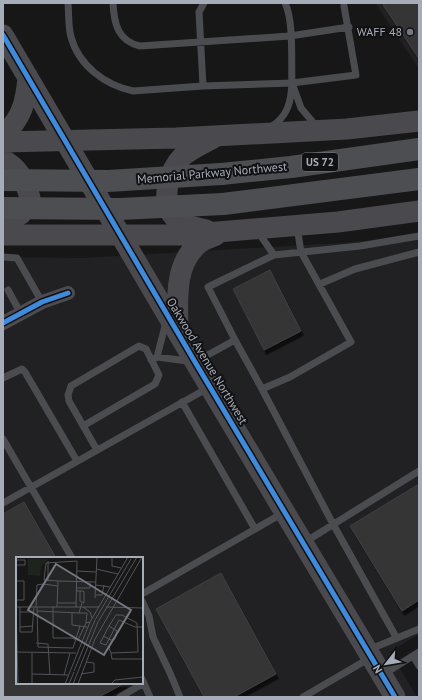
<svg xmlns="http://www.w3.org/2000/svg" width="422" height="700" viewBox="0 0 422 700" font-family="'PT Sans',sans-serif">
<defs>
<filter id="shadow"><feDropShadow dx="2.5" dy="4.5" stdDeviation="0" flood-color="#0009"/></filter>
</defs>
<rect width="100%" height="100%" fill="#171717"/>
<path fill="#212123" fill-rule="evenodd" d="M 375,3 L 419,3 L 419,69 Z
M 419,235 L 419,634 L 390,652 L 417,697 L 3,697 L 3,257 L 83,258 L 356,242 ZM 17,558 L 142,558 L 142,683 L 17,683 Z"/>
<path fill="#353536" stroke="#3f4043" filter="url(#shadow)" d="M 385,3 L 419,3 L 419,59 L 383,5 Z
M 270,270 L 301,331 L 264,350 L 233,289 Z
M 419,484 L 419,600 L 402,611 L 350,526 Z
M 24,502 L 56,558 L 17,558 L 17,683 L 125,683 L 99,697 L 3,697 L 3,514 Z
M 221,573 L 276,674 L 234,697 L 204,697 L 156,609 Z"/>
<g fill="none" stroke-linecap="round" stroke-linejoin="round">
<path stroke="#4b4c50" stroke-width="7" d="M 68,3 C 69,14 68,26 71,37 C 79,66 105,85 133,91 L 203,86 L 199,12 L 204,3
M 113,3 C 114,24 118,41 140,46 L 290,36 L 349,27
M 285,3 C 294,21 291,62 292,83
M 203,86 L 292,83 L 356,75 L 344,6
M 271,127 C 288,116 291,102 292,83 L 301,108 L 317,127
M 258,232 L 274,255 L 360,246 L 419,236
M 3,257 L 17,258 L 42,302
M 320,284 L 355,269 L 419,252
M 8,290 L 21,314
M 235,340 L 208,287 L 274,255
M 157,357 L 166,322
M 151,360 L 157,357 L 195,362 L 235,340 L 262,389 L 333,524 L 396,637
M 3,378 L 22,369 L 25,372 L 77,461
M 262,389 L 290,377 L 351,342 L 301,252 L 297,227
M 182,402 L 255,529
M 83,426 L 155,384 L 159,375 L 146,349 L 139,346 L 71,386 L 68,395 L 69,401 L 97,450
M 3,439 L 72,558
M 3,503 L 208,388
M 305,542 L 419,471
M 142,594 L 283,513
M 142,601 L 149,616 L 153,637 L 170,673 L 180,697
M 368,650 L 419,629
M 413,656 L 419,666
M 384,674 L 419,652
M 142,679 L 150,697
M 120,697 L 144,683
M 303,697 L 370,658"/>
<path stroke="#4b4c50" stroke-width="14" d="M 3,323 L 42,302 L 68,293"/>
<path stroke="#4a4a4e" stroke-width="21" d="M 3,35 L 195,362 L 395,697
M 3,135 C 22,119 26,101 28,77
M 3,142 L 176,138 L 347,129 L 419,121
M 3,160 C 18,167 26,182 30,198 L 21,214 L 3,223
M 206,230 C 195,227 183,226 175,218 C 159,202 169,170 183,156 C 192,148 205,143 215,137
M 3,235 L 182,235 L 338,222 L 419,211
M 178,333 C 178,303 173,267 197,245 C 202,240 210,238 216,235"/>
<path stroke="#4d4e51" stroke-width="22" d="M 221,174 L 291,167 L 419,149
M 223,204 L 419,179"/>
<path stroke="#4d4e51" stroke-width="22" d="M 3,180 L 108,181 L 221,174
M 3,208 L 120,209 L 223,204"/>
<defs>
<path id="cycleway" d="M 3,35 L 195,362 L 395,697
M 3,323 L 42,302 L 68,293"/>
</defs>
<use href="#cycleway" stroke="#111113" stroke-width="8"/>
<use href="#cycleway" stroke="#408adc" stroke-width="5"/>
</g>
<circle fill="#757880" stroke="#111113" stroke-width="1.5" cx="410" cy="32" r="4"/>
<g text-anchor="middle" stroke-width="4" stroke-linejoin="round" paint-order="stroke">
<rect fill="#111113" stroke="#7a7e86" stroke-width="1" x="302" y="153" width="36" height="18" rx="3"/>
<g font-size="11" font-weight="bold" fill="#a7adb8">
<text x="320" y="166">US 72</text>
</g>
<g font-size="12" fill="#a7adb8" stroke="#111113" text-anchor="end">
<text x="402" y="36">WAFF 48</text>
</g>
<g font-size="12" fill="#a7adb8" stroke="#111113">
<text transform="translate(212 173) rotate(-5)" y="4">Memorial Parkway Northwest</text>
<text transform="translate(207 361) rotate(59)" y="4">Oakwood Avenue Northwest</text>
</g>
</g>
<g transform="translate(16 557)">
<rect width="127" height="127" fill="#171717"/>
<path d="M 12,2 L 32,2 L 25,10 L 24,19 L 12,18 Z" fill="#1d241e"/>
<path fill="none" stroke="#515357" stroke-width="1" d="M 96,0 L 96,9 L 105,11M 0,3 L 9,3 L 9,8 L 0,8M 80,12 L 102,17M 61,14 L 80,15M 0,24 L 8,24 L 8,43 L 0,43M 32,24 L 32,4M 42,24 L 28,23 L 30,6 L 61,4 L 60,50M 80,28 L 94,30M 60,31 L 74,31 L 74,25M 60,34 L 67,34 L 68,35 L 68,46 L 64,44 L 64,34M 80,38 L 86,38 L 88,28M 79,41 L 81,0M 42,46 L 60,46M 0,50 L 83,50M 0,50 L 2,127M 4,50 L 4,75 L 16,75 L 18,50M 20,50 L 21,28 L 27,27 L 42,29M 21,50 L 22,90 L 57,91 L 64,69M 37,50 L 37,81 L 55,81 L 65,84M 41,50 L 42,24 L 80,25M 67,50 L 74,55 L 76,61M 90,50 L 127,51M 21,54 L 63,56 L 66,46M 4,55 L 17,55M 56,56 L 56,68 L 71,70M 63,56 L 71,56 L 70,66M 4,70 L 17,69M 87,79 L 95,83 L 99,82 L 101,74 L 93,69 L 100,58 L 106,58 L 121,66 L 122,95 L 95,96 L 92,89 L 94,91M 62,83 L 70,66 L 74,65M 20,86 L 32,87 L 34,118M 90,88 L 103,63 L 119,70 L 127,70M 90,88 L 84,86 L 93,69M 0,95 L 60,96M 95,96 L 96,102 L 127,102M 58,114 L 79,63 L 115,2M 16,117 L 52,118M 65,117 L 78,115 L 78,106 L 70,105M 48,118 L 54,96M 16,127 L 16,95M 27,127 L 49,127M 49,127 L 74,65 L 112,0M 53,127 L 58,115M 57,127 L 82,65 L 121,0M 62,127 L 79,82 L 126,0M 95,127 L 99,123 L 127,120"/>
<path fill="#757880" fill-opacity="0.15" stroke="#757880" stroke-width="2" d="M 40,7 L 115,53 L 88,98 L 12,53 Z"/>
<rect width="127" height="127" fill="none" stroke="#a7adb8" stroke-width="2"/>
</g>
<rect width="422" height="700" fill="none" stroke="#a7adb8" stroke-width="8"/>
<g transform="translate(386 664) rotate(239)" stroke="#111113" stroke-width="3" paint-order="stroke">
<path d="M0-3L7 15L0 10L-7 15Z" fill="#a7adb8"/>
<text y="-6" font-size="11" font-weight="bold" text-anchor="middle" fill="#a7adb8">N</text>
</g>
</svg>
